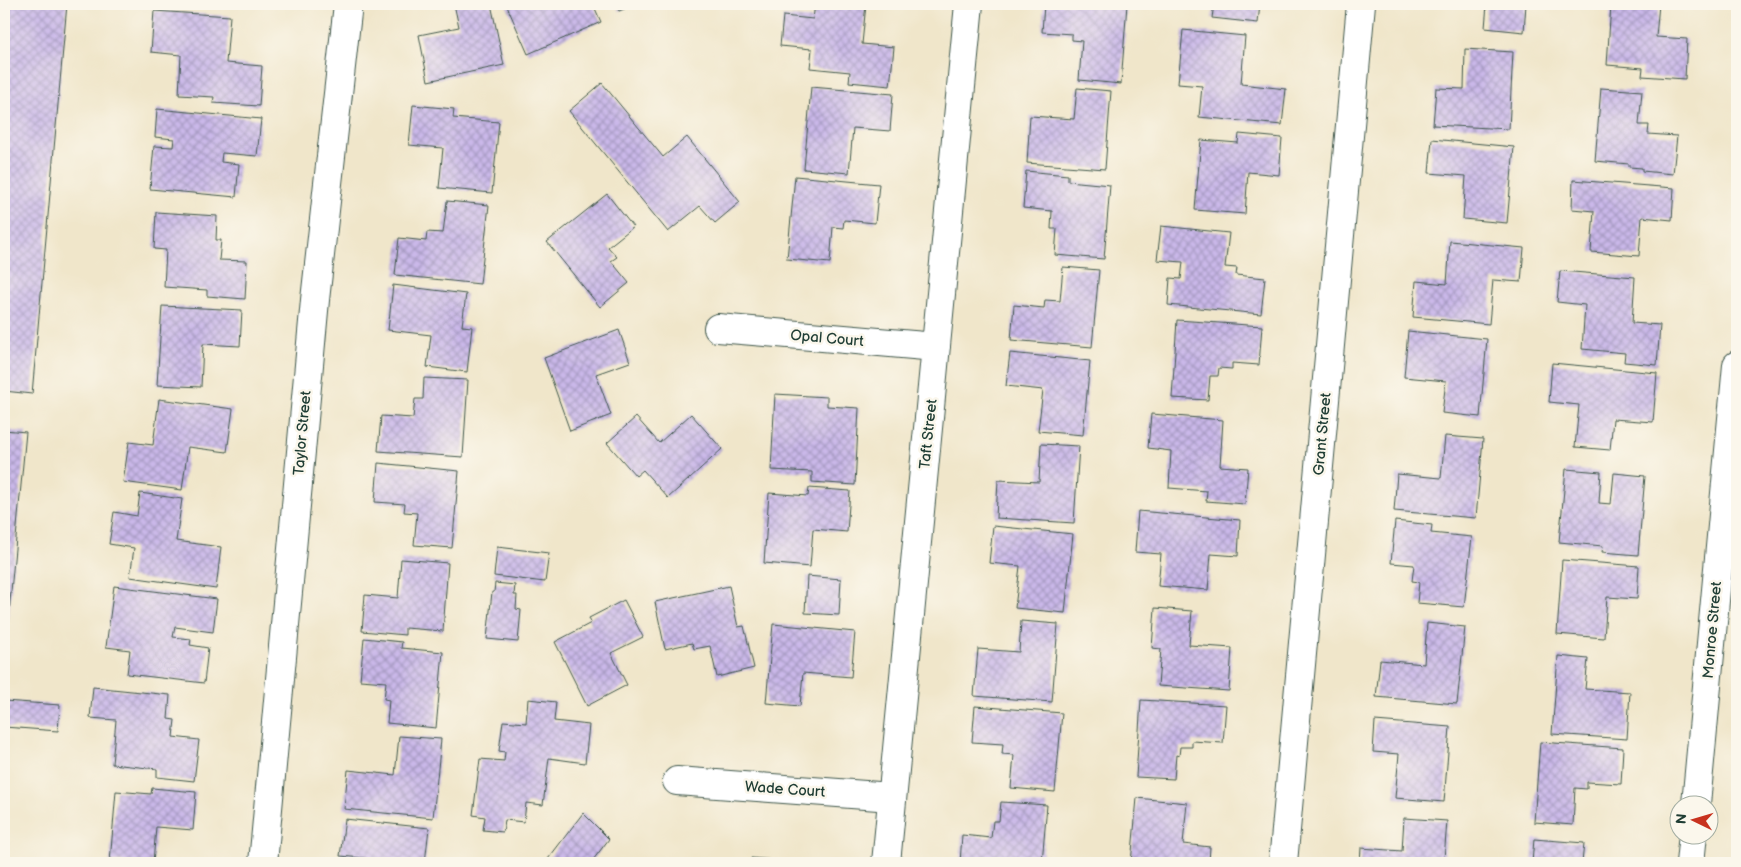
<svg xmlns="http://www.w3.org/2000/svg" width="1741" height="867" viewBox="0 0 1741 867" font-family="'Balsamiq Sans',sans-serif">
<defs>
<pattern id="building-cross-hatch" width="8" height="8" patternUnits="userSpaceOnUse" patternTransform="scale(1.25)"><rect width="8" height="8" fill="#cab8e9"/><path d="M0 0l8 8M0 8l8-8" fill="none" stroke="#a397be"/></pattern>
</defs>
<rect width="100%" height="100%" fill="#fbf7ec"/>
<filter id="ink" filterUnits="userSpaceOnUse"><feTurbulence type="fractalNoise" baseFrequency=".02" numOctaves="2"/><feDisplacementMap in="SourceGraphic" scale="10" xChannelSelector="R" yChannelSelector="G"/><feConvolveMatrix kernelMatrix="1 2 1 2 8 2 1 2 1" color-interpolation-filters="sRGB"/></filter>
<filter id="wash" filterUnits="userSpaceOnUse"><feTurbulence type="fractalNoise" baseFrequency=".0096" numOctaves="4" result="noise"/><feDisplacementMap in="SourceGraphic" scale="20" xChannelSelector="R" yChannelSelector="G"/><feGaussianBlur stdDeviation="1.12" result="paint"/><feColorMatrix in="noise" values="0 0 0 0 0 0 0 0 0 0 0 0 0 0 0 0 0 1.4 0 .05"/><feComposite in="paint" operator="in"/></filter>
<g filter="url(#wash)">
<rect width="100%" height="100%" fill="#f0e6ca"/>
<g id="blocks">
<path fill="url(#building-cross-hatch)" d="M 4,4 L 67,4 L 32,394 L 4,391 Z
M 454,4 L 491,4 L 504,65 L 428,81 L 419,35 L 459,27 Z
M 506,4 L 593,4 L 601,22 L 528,54 Z
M 616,4 L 637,4 L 619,11 Z
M 815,4 L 866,4 L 862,44 L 894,47 L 890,86 L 849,82 L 850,72 L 810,68 L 812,49 L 780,46 L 783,16 L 813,19 Z
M 1044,4 L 1127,4 L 1121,84 L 1079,80 L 1082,41 L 1072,40 L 1072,34 L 1042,32 Z
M 1214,4 L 1260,4 L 1258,23 L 1212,18 Z
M 1487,4 L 1526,4 L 1524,32 L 1485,28 Z
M 1611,4 L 1659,4 L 1656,37 L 1687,39 L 1685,79 L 1642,76 L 1643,68 L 1607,65 Z
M 154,11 L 230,16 L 226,63 L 262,66 L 259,106 L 213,103 L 214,97 L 179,95 L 181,55 L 151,52 Z
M 1183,30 L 1245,36 L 1241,84 L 1286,89 L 1282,125 L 1199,117 L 1202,86 L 1178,84 Z
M 1465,49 L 1513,52 L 1509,129 L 1433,125 L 1436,88 L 1464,89 Z
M 602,83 L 663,157 L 687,137 L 740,202 L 715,223 L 700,206 L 668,232 L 569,111 Z
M 811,87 L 893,94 L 890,131 L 853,128 L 849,173 L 804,169 Z
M 1077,88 L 1111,91 L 1105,169 L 1027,163 L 1030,116 L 1074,119 Z
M 1601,88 L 1642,91 L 1639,125 L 1649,125 L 1648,134 L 1677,136 L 1673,174 L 1642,171 L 1642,168 L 1629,167 L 1629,164 L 1595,161 Z
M 413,105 L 454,109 L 453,118 L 499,122 L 492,193 L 439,188 L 443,148 L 409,145 Z
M 157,109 L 261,119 L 257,156 L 222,153 L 221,162 L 239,164 L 236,197 L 150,189 L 154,146 L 173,147 L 174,139 L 155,137 Z
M 1239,134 L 1282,138 L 1279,175 L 1248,172 L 1245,214 L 1195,210 L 1201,140 L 1238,143 Z
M 1432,139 L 1514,147 L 1507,223 L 1463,219 L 1466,176 L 1429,173 Z
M 1026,171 L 1068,175 L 1068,181 L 1110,185 L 1104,259 L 1055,255 L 1057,229 L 1051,229 L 1052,211 L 1023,208 Z
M 795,176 L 879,184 L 875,223 L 844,220 L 843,228 L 833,227 L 830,263 L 787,259 Z
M 1573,180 L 1674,188 L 1672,220 L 1642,217 L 1639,256 L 1591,252 L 1594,211 L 1572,209 Z
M 607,194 L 633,227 L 608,247 L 617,257 L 611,261 L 629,283 L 600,307 L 547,242 Z
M 447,201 L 489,205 L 480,284 L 395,275 L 399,238 L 426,241 L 427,232 L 443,233 Z
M 156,212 L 217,216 L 216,240 L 221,240 L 219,260 L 247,261 L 245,299 L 207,296 L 207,290 L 164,287 L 166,250 L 154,249 Z
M 1161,226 L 1229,233 L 1225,267 L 1237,268 L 1236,275 L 1265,278 L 1261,314 L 1168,305 L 1170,278 L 1181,279 L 1183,262 L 1157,260 Z
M 1450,241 L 1524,248 L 1521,282 L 1493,280 L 1489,324 L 1413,317 L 1416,281 L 1447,284 Z
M 1063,267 L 1099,270 L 1092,347 L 1011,340 L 1014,305 L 1044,308 L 1045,300 L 1060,301 Z
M 1560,271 L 1635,277 L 1632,323 L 1660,325 L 1657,365 L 1624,362 L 1625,353 L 1582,349 L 1585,305 L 1557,302 Z
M 393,285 L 466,294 L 462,326 L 472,327 L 467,372 L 427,367 L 431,335 L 388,330 Z
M 162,306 L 242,310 L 240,346 L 203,344 L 201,387 L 157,385 Z
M 1177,320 L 1262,326 L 1259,365 L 1232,363 L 1232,369 L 1219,368 L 1218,376 L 1210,376 L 1208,400 L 1172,398 Z
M 619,330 L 630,362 L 596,374 L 611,415 L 570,431 L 544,358 Z
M 1408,331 L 1487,339 L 1480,417 L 1442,413 L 1446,381 L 1404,377 Z
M 1010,353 L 1090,361 L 1083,435 L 1038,431 L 1043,390 L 1006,386 Z
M 1552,363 L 1657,373 L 1653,422 L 1613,419 L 1610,450 L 1575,447 L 1579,405 L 1549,402 Z
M 424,378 L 468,380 L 463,457 L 378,451 L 381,416 L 413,418 L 415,399 L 423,399 Z
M 775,394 L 827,397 L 827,406 L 859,408 L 855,485 L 812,482 L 812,472 L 771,470 Z
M 159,399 L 233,409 L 227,452 L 188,447 L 182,490 L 123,482 L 129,442 L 153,445 Z
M 691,414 L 722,449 L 668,498 L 643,470 L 636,476 L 607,443 L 636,417 L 659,443 Z
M 1151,414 L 1223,420 L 1220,466 L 1248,468 L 1245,504 L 1206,501 L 1207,491 L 1169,488 L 1171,451 L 1148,448 Z
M 4,430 L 26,432 L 5,655 L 4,655 Z
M 1445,436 L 1483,439 L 1476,518 L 1394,511 L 1397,474 L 1441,478 Z
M 1041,444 L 1079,446 L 1074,523 L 996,518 L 998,480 L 1039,482 Z
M 378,463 L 459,471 L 452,548 L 414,545 L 417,513 L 404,512 L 405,504 L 375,502 Z
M 1566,469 L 1601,472 L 1599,503 L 1611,504 L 1614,473 L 1645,476 L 1638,555 L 1602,552 L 1603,546 L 1559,542 Z
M 809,488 L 850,491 L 847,532 L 813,529 L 810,567 L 764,563 L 769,493 L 808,496 Z
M 140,493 L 182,499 L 176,541 L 221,547 L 216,589 L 130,577 L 134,548 L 109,544 L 114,512 L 137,516 Z
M 1138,511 L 1240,520 L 1238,556 L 1211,554 L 1208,590 L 1158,586 L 1161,554 L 1135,552 Z
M 1395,521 L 1432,525 L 1431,533 L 1472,537 L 1464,607 L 1417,603 L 1419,582 L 1412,581 L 1414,565 L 1391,563 Z
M 993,526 L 1073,534 L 1065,613 L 1015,608 L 1020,566 L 989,563 Z
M 497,547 L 549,553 L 545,582 L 494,576 Z
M 401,559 L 448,563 L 443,631 L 405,628 L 405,635 L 362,631 L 365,595 L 398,598 Z
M 1562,560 L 1639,566 L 1637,599 L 1607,597 L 1604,638 L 1557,634 Z
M 807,576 L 841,579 L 839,615 L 805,613 Z
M 495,583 L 515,585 L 514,595 L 517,595 L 516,609 L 521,610 L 518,642 L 487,639 L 492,592 L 494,592 Z
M 114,586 L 217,599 L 213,632 L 175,627 L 173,637 L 191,639 L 190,645 L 208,648 L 204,683 L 127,674 L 130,650 L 106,647 Z
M 729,586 L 738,627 L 744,626 L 754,668 L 717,677 L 710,646 L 694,649 L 692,643 L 665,649 L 655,602 Z
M 624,600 L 643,637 L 611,653 L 627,685 L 587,706 L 555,642 L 591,623 L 589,618 Z
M 1155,608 L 1192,611 L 1189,645 L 1232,648 L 1229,691 L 1158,686 L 1161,649 L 1152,648 Z
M 1021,621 L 1058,624 L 1052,702 L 974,696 L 978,649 L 1019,652 Z
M 1427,623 L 1465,627 L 1457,704 L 1376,697 L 1380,660 L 1424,664 Z
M 773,624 L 855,632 L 851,677 L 803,673 L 800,706 L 766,703 Z
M 364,638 L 402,642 L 401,648 L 443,652 L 436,728 L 387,723 L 389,700 L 384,699 L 386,682 L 360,680 Z
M 1558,656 L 1588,659 L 1585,689 L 1630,692 L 1627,739 L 1552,734 Z
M 93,687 L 170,695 L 168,719 L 175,720 L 173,737 L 199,740 L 194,781 L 157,777 L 157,769 L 112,764 L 116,720 L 90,718 Z
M 528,699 L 556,702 L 554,721 L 589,725 L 585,763 L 549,758 L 543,805 L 526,803 L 524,822 L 505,820 L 503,832 L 483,830 L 485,817 L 473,815 L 480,759 L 504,761 L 505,752 L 499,751 L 503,721 L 526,723 Z
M 1141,700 L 1226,705 L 1223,743 L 1192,741 L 1192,747 L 1180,747 L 1179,756 L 1176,755 L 1174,779 L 1136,777 Z
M 4,701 L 60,705 L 58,731 L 4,727 Z
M 975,706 L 1062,713 L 1055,792 L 1011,788 L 1014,755 L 1002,754 L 1003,744 L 972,742 Z
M 1375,721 L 1450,727 L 1444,802 L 1395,798 L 1399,754 L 1373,752 Z
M 399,736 L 441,739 L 433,818 L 344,809 L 348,770 L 395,775 Z
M 1540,742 L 1623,748 L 1621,784 L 1587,782 L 1587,789 L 1575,788 L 1573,825 L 1534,822 Z
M 152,788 L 196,792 L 193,830 L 156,827 L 153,863 L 110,862 L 116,791 L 151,794 Z
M 1137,798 L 1187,803 L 1183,844 L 1210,847 L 1209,863 L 1131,863 Z
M 1001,802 L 1047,805 L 1042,863 L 960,863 L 962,835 L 991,838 L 993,821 L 999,821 Z
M 583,813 L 609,839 L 593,860 L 597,863 L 545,863 Z
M 1404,818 L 1447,821 L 1444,859 L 1430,858 L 1429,863 L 1360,863 L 1361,848 L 1402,851 Z
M 345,819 L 429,828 L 425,863 L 372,863 L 373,859 L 340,856 Z
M 1534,839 L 1584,843 L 1582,863 L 1532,863 Z
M 751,858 L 788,861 L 788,863 L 751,863 Z"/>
</g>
</g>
<g filter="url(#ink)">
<use href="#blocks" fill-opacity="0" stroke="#3e564a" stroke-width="1"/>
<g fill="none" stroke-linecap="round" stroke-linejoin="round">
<defs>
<path id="street" d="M 718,328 L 936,347
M 677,781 L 892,797
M 1696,804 L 1737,365
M 263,863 L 315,300 L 348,4
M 886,863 L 969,4
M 1283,863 L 1361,4
M 1690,863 L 1693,834"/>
</defs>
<use href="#street" stroke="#3e564a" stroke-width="30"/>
<use href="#street" stroke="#fff" stroke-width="28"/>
</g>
</g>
<g text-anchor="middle" stroke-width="5" stroke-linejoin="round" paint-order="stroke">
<g font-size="15" fill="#1f3d34" stroke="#fbf7ec">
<text transform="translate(827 338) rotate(5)" y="5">Opal Court</text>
<text transform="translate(302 433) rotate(-85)" y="5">Taylor Street</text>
<text transform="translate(928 434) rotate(-84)" y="5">Taft Street</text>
<text transform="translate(1322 434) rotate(-85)" y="5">Grant Street</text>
<text transform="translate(1712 630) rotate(-85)" y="5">Monroe Street</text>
<text transform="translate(785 789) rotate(4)" y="5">Wade Court</text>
</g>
</g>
<rect width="1741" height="867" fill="none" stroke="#fbf7ec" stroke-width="20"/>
<g transform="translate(1694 820) rotate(275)"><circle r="24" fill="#fbf7ec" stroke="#a3ada2"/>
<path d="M0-4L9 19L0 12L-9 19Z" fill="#c8321e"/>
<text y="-8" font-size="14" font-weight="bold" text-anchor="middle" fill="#1f3d34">N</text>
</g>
</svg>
